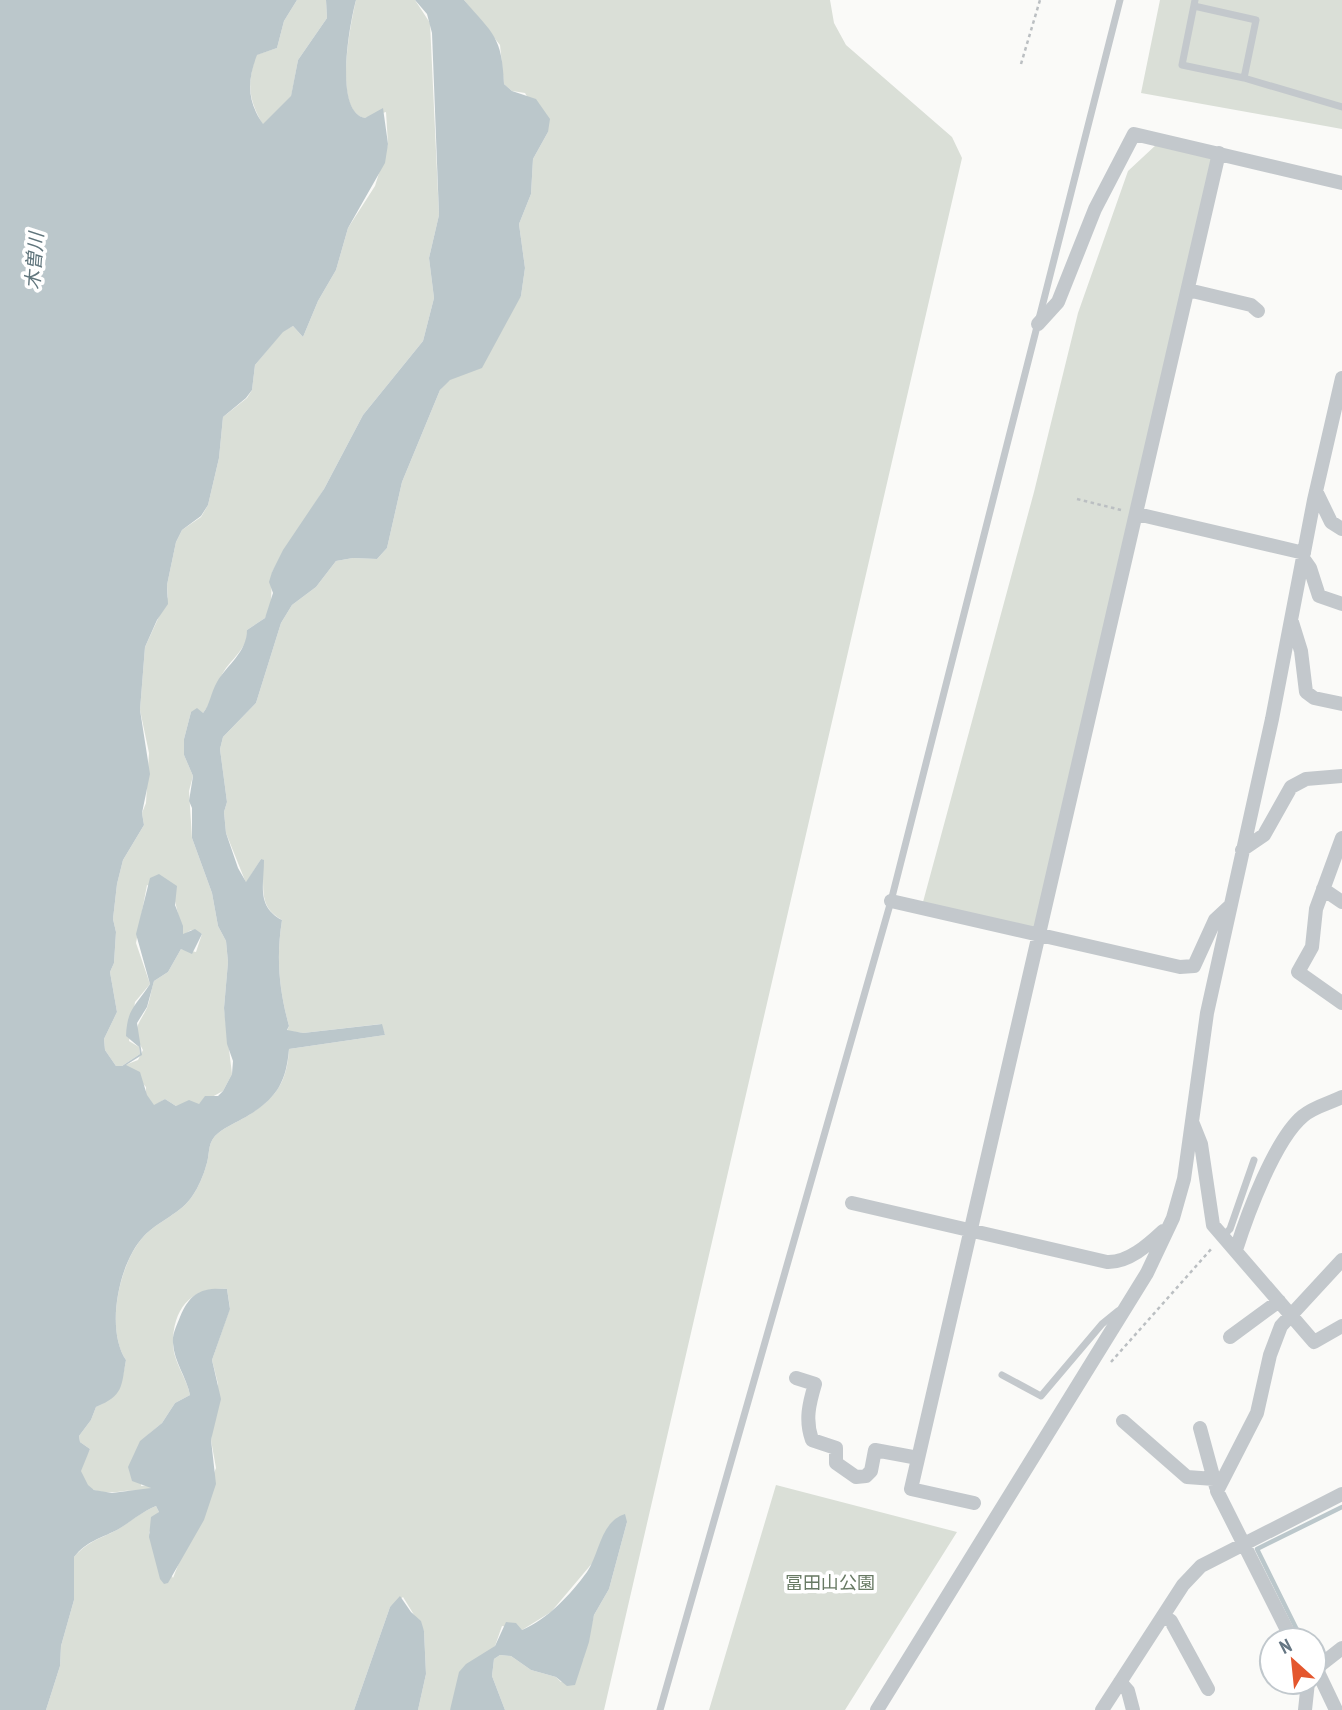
<svg xmlns="http://www.w3.org/2000/svg" width="1342" height="1710" viewBox="0 0 1342 1710" font-family="'PT Sans Narrow','Noto Sans JP',sans-serif">
<rect width="100%" height="100%" fill="#fafaf8"/>
<path fill="#dadfd7" d="M 297,0 L 326,0 L 327,18 L 298,60 L 291,97 L 263,125 C 248,98 247,85 256,55 L 277,48 L 284,21 Z
M 356,0 L 415,0 L 430,23 L 439,215 L 429,258 L 434,298 L 423,341 L 363,415 L 324,489 L 272,572 L 271,606 L 265,618 L 247,630 C 247,634 247,638 246,641 C 241,652 233,659 226,668 C 216,682 213,701 203,713 L 191,712 L 184,739 L 184,755 L 193,776 L 189,791 L 192,838 L 212,893 L 218,926 L 226,941 L 228,962 L 224,1008 L 232,1074 L 223,1091 L 199,1104 L 176,1106 L 165,1099 L 154,1106 L 146,1095 L 146,1087 L 125,1065 L 138,1060 L 143,1050 C 131,1029 138,1026 147,1008 C 150,1000 151,990 154,981 L 168,972 L 181,949 L 196,952 L 202,934 L 191,930 L 183,935 L 174,897 L 147,885 L 136,943 L 150,984 L 135,1002 L 129,1041 L 139,1047 L 140,1054 L 122,1066 L 116,1066 L 105,1050 L 104,1039 L 117,1012 L 110,972 L 114,963 L 116,932 L 113,919 L 117,884 L 123,860 L 144,825 L 142,813 L 146,803 L 149,753 L 140,710 L 145,647 L 168,597 L 167,585 L 176,542 L 182,530 L 201,517 L 208,505 L 219,458 L 223,417 L 247,398 L 252,390 L 255,365 L 283,331 L 293,326 L 303,337 L 318,301 L 336,270 L 348,228 L 375,186 L 388,144 L 386,112 L 365,118 C 332,112 351,22 356,0 Z
M 464,0 L 830,0 L 834,23 L 846,45 L 952,137 L 962,158 L 604,1710 L 505,1710 L 492,1676 L 494,1659 L 500,1655 L 511,1656 L 531,1670 L 556,1677 L 561,1682 L 583,1660 L 594,1615 L 609,1589 L 627,1522 L 551,1612 L 522,1630 L 502,1626 L 495,1646 L 450,1710 L 418,1710 L 426,1674 L 424,1631 L 403,1597 L 390,1607 L 354,1710 L 46,1710 L 60,1666 L 61,1646 L 74,1600 L 74,1557 C 87,1542 99,1539 117,1530 C 130,1522 141,1512 156,1506 L 159,1512 L 149,1533 L 173,1578 L 216,1468 L 211,1440 L 218,1384 L 212,1360 L 230,1308 L 227,1289 C 192,1286 173,1308 173,1343 C 173,1362 187,1378 190,1395 L 175,1403 L 162,1423 L 149,1434 L 141,1486 L 149,1485 L 151,1488 C 143,1493 134,1490 124,1491 C 107,1494 81,1494 81,1470 C 81,1462 87,1456 90,1449 L 80,1442 L 79,1436 L 91,1420 L 96,1407 C 119,1397 122,1382 126,1360 C 105,1329 119,1263 144,1236 C 158,1221 182,1213 193,1195 C 198,1188 204,1174 206,1166 C 210,1156 207,1145 215,1136 C 222,1129 233,1124 242,1119 C 273,1101 287,1086 289,1049 L 385,1035 L 381,1024 L 303,1033 L 287,1031 L 289,1026 C 279,989 276,958 282,920 C 255,905 267,884 261,859 L 246,883 L 226,833 L 224,812 L 227,802 L 220,749 L 223,737 L 256,703 L 281,623 L 292,605 L 316,587 L 336,561 L 353,558 L 377,559 L 387,548 L 402,482 L 440,390 L 521,296 L 525,268 L 519,224 L 531,194 L 533,159 L 548,132 L 525,93 L 512,91 L 504,84 L 500,45 Z
M 1160,0 L 1342,0 L 1342,129 L 1141,93 Z
M 1157,144 L 1214,156 L 1036,930 L 923,902 L 1034,492 L 1078,313 L 1128,171 Z
M 776,1485 L 957,1532 L 845,1710 L 709,1710 Z"/>
<path fill="#bbc7cb" d="M 0,0 L 297,0 L 284,21 L 277,48 L 257,55 C 247,81 247,101 263,124 L 291,96 L 298,60 L 327,18 L 326,0 L 356,0 C 350,22 333,112 365,118 L 383,108 L 388,144 L 385,163 L 348,228 L 336,270 L 318,301 L 303,337 L 293,326 L 283,332 L 255,365 L 252,390 L 246,398 L 223,417 L 219,458 L 208,505 L 201,516 L 182,530 L 176,542 L 167,585 L 168,604 L 157,620 L 145,647 L 140,710 L 150,774 L 142,813 L 144,825 L 123,860 L 117,884 L 113,919 L 116,932 L 114,963 L 110,972 L 117,1012 L 104,1039 L 105,1050 L 116,1066 L 122,1066 L 140,1054 L 139,1047 L 126,1036 C 127,1008 136,1006 150,984 L 136,934 L 150,878 L 159,874 L 177,886 L 175,905 L 183,926 L 183,934 L 195,929 L 202,934 L 192,954 L 181,949 L 168,972 L 154,981 L 147,1007 L 137,1023 L 142,1055 L 126,1065 L 140,1072 L 147,1095 L 154,1105 L 165,1099 L 176,1106 L 189,1100 L 199,1104 L 205,1096 L 218,1096 L 223,1091 L 232,1074 L 233,1061 L 227,1044 L 224,1008 L 228,962 L 226,941 L 218,926 L 212,893 L 192,838 L 192,808 L 189,801 L 193,776 L 184,755 L 184,739 L 191,712 L 197,708 L 203,713 C 210,705 211,692 217,682 C 227,665 247,652 247,630 L 265,618 L 273,593 L 269,582 L 272,572 L 283,550 L 324,489 L 363,415 L 423,341 L 434,298 L 429,258 L 439,215 L 432,33 L 427,14 L 415,0 L 464,0 C 493,34 502,36 504,84 L 512,91 L 536,99 L 550,119 L 548,132 L 533,159 L 531,194 L 519,224 L 525,268 L 521,296 L 482,368 L 450,380 L 440,390 L 402,482 L 387,548 L 377,559 L 353,558 L 336,561 L 316,587 L 292,605 L 281,623 L 256,703 L 223,737 L 220,749 L 227,802 L 224,812 L 226,833 L 238,868 L 246,882 L 261,859 L 264,860 C 264,885 256,906 282,920 C 276,958 279,989 289,1026 L 287,1030 L 303,1033 L 382,1024 L 385,1035 L 289,1049 C 286,1086 274,1101 242,1119 C 233,1124 222,1129 215,1136 C 207,1145 210,1156 206,1166 C 204,1174 198,1188 193,1195 C 182,1213 158,1221 144,1236 C 119,1262 105,1329 126,1360 C 121,1387 124,1395 96,1407 L 91,1420 L 79,1436 L 80,1442 L 90,1449 L 81,1471 L 88,1485 L 94,1490 L 112,1493 L 151,1488 L 132,1481 L 128,1467 L 140,1441 L 162,1423 L 175,1403 L 190,1395 C 187,1378 174,1362 173,1343 C 172,1334 177,1325 180,1317 C 190,1293 201,1287 227,1289 L 230,1309 L 212,1360 L 221,1399 L 211,1440 L 216,1484 L 204,1520 L 168,1583 L 164,1584 L 160,1579 L 149,1537 L 151,1517 L 159,1512 L 156,1506 C 141,1512 131,1522 117,1530 C 99,1539 87,1541 74,1557 L 74,1600 L 61,1646 L 60,1666 L 46,1710 L 0,1710 Z
M 625,1514 L 627,1522 L 609,1589 L 594,1615 L 589,1642 L 575,1685 L 567,1686 L 556,1677 L 531,1670 L 511,1656 L 500,1655 L 494,1659 L 492,1676 L 505,1710 L 450,1710 L 459,1672 L 466,1664 L 495,1646 L 506,1622 L 516,1623 L 522,1630 C 548,1619 570,1595 587,1572 C 600,1553 600,1522 625,1514 Z
M 400,1596 L 411,1612 L 421,1621 L 424,1631 L 426,1674 L 418,1710 L 354,1710 L 390,1607 Z"/>
<g fill="none" stroke-linecap="round" stroke-linejoin="round">
<path stroke="#bbc7cb" stroke-width="4.5" d="M 1302,1640 L 1257,1549 L 1342,1507"/>
<path stroke="#bbbfc2" stroke-width="2.5" stroke-dasharray="3.5 3.5" stroke-linecap="butt" d="M 1021,64 L 1040,0
M 1077,499 L 1121,510
M 1111,1362 L 1213,1247"/>
<path stroke="#c3c8cc" stroke-width="7" d="M 1195,0 L 1182,65 L 1244,78 L 1342,107
M 1194,6 L 1256,20 L 1244,78
M 1223,1236 L 1230,1229 L 1254,1160
M 1002,1375 L 1041,1396 L 1102,1324 L 1118,1311
M 660,1710 L 891,901 L 1120,0"/>
<path stroke="#c3c8cc" stroke-width="14" d="M 1188,290 L 1251,305 L 1258,311
M 1038,324 L 1058,302 L 1095,209 L 1134,134 L 1342,183
M 1316,491 L 1331,522 L 1342,529
M 1137,514 L 1304,553
M 1303,558 L 1310,568 L 1319,596 L 1342,604
M 1292,622 L 1301,651 L 1306,692 L 1314,698 L 1342,704
M 1342,838 L 1316,909 L 1312,947 L 1298,972 L 1342,1003
M 1242,850 L 1264,835 L 1291,787 L 1306,779 L 1342,776
M 1323,889 L 1342,902
M 891,901 L 1180,967 L 1194,966 L 1215,920 L 1229,907
M 1193,1124 L 1201,1144 L 1213,1225 L 1314,1342 L 1342,1326
M 852,1203 L 1107,1262 C 1128,1263 1148,1245 1163,1231
M 1236,1250 C 1247,1215 1275,1139 1303,1116 C 1313,1107 1330,1103 1342,1097
M 1230,1337 L 1279,1301
M 796,1378 L 815,1384 C 809,1404 805,1420 812,1440 L 836,1448 L 836,1463 L 856,1477 L 866,1476 L 871,1471 L 875,1450 L 918,1458
M 1123,1421 L 1187,1477 L 1214,1479
M 1200,1428 L 1216,1487
M 974,1503 L 911,1489 L 1219,153
M 1163,1616 L 1171,1621 L 1208,1689
M 1292,1640 L 1217,1491 L 1257,1413 L 1270,1355 L 1281,1326 L 1342,1260
M 1316,1668 L 1336,1710
M 1314,1670 L 1342,1648
M 1120,1682 L 1128,1691 L 1133,1710
M 877,1710 L 1147,1273 L 1173,1218 L 1184,1179 L 1207,1013 L 1272,719 L 1314,500 L 1342,378
M 1102,1710 L 1183,1585 L 1201,1566 L 1342,1494
M 1305,1710 L 1308,1682"/>
</g>
<g text-anchor="middle" stroke-width="7" stroke-linejoin="round" paint-order="stroke">
<g font-size="18" fill="#687a64" stroke="#fff">
<text x="830" y="1589">冨田山公園</text>
</g>
<g font-size="19" font-style="italic" fill="#60757c" stroke="#fff">
<text transform="translate(34 261) rotate(-86)" y="7">木曽川</text>
</g>
</g>
<g transform="translate(1293 1661) rotate(333)"><circle r="33" fill="#ffffff" stroke="#c1c8cd" stroke-width="2"/>
<path d="M0-5L12 26L0 18L-12 26Z" fill="#e4572e"/>
<text y="-10" font-size="19" font-weight="bold" text-anchor="middle" fill="#657683">N</text>
</g>
</svg>
